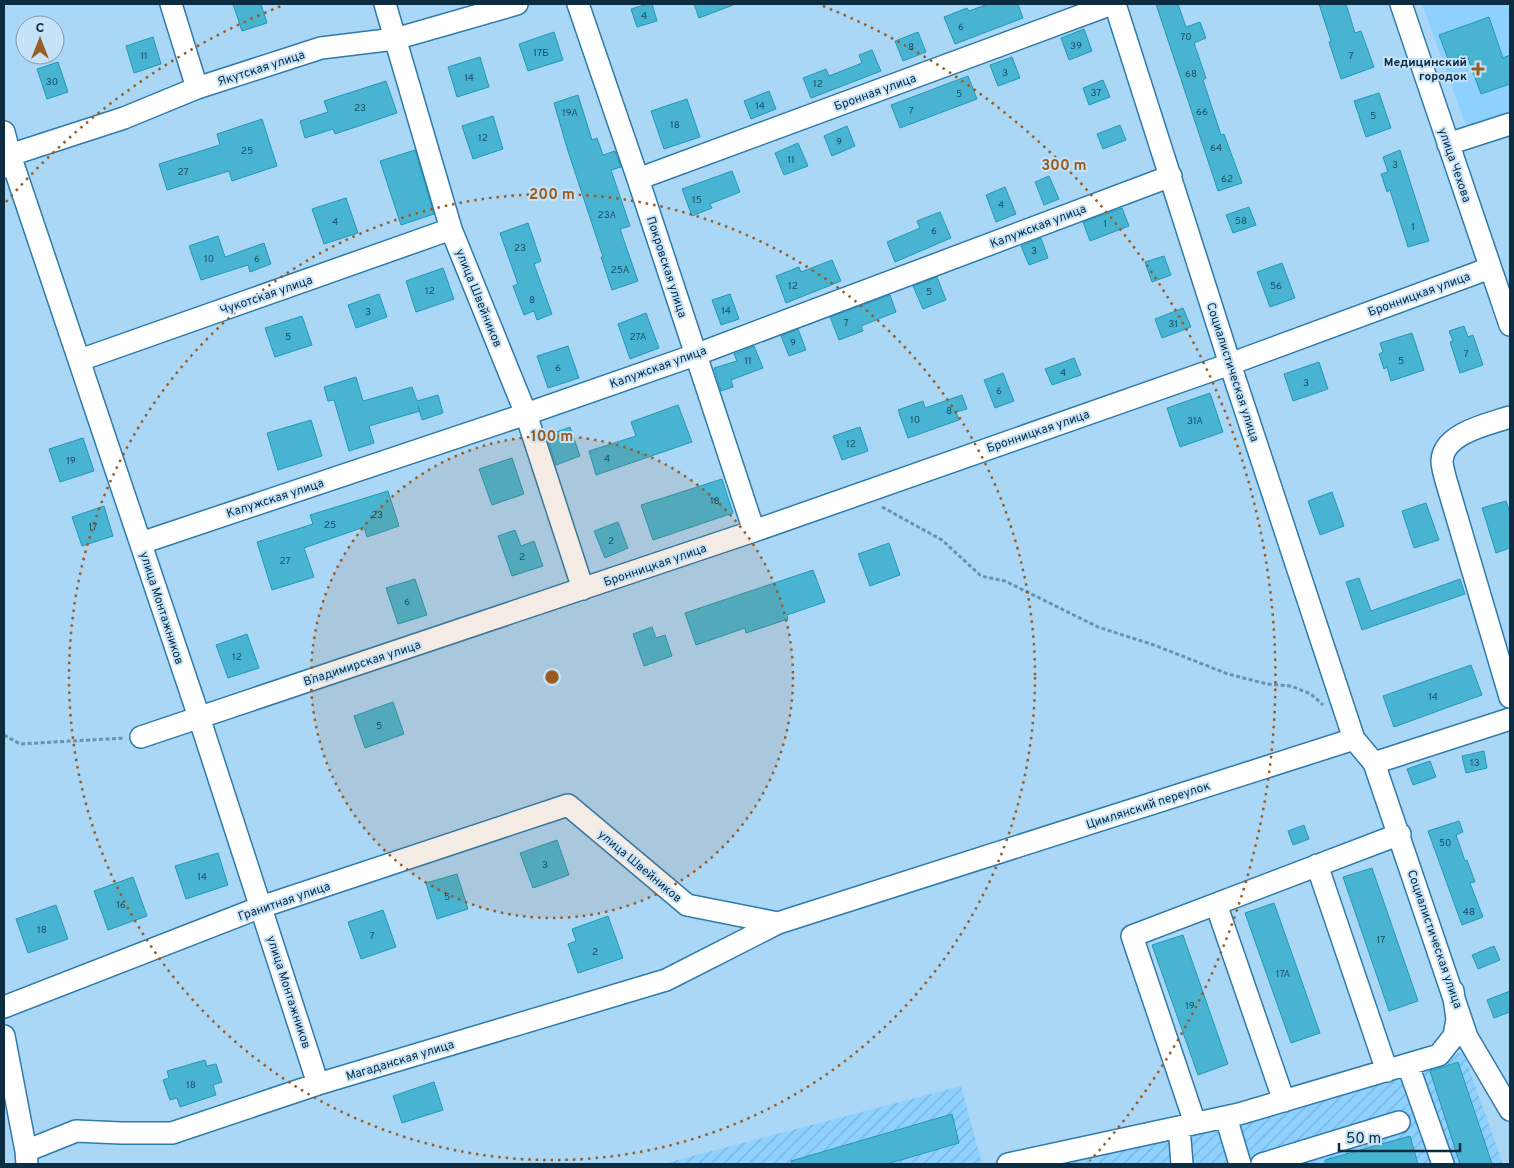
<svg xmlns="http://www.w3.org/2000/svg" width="1514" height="1168" viewBox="0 0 1514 1168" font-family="Overpass,sans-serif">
<defs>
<pattern id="industrial-furrows" width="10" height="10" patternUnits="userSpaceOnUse" patternTransform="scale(1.25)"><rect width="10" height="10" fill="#8ed0fe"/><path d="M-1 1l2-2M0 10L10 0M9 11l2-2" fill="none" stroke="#79b3db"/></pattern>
</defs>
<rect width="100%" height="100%" fill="#abd7f7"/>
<path fill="#8ed0fe" d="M 1422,4 L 1510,4 L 1510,115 L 1467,129 Z"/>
<path fill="url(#industrial-furrows)" d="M 1463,1052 L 1503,1164 L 1048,1164 L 1389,1077 Z
M 961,1086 L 982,1164 L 662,1164 Z"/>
<path fill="#48b4d2" stroke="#2398b6" d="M 233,4 L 261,4 L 267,23 L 242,31 Z
M 648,4 L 652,4 L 657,21 L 637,27 L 631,9 Z
M 694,4 L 733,4 L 733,5 L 699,18 Z
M 988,4 L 1018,4 L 1023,18 L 955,44 L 944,17 L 967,8 L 969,11 Z
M 1156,4 L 1178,4 L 1186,27 L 1200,22 L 1206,38 L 1194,43 L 1206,78 L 1203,80 L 1221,135 L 1224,134 L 1242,183 L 1218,191 Z
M 1319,4 L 1346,4 L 1355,33 L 1361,31 L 1374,67 L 1341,79 L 1329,42 L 1331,41 Z
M 1489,17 L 1503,58 L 1510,55 L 1510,84 L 1481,94 L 1468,58 L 1450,64 L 1439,35 Z
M 1084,29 L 1092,51 L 1069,60 L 1061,38 Z
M 554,32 L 563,60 L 528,71 L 519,44 Z
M 918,32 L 926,52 L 903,61 L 895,41 Z
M 153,37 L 161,64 L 134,73 L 126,46 Z
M 872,50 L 881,71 L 811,98 L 803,78 L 826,69 L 829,76 L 862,63 L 859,55 Z
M 480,57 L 489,87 L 457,97 L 448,67 Z
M 1012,57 L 1020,78 L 998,86 L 990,65 Z
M 58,62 L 68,92 L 47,99 L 37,69 Z
M 968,76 L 977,99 L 900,128 L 891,105 Z
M 1103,80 L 1110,97 L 1089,105 L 1083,88 Z
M 386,81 L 397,113 L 335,134 L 333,129 L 305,138 L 300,121 L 328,112 L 324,101 Z
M 769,91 L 776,109 L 751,119 L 744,101 Z
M 1379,93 L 1391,128 L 1366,137 L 1354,101 Z
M 578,95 L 592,140 L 597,138 L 603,155 L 615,151 L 621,167 L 611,170 L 630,226 L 620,229 L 638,281 L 612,290 L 601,257 L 603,257 L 567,148 L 554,103 Z
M 687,99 L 700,137 L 664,149 L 651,111 Z
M 493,116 L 503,149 L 473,159 L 462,126 Z
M 262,119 L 277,166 L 232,181 L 229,171 L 167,190 L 159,164 L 220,145 L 217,134 Z
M 1120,125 L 1126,140 L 1103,149 L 1097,134 Z
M 847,126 L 855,146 L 832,156 L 824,136 Z
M 798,143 L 808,166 L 784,175 L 775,153 Z
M 415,150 L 434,214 L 401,225 L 380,161 Z
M 1400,150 L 1429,241 L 1408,247 L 1390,190 L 1387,192 L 1381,174 L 1388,172 L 1383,157 Z
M 732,171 L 740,192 L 710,204 L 712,208 L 692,216 L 682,189 Z
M 1049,176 L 1059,199 L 1044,205 L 1035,182 Z
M 1005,187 L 1016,214 L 996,222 L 986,195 Z
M 346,198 L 358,233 L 324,244 L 312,209 Z
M 1249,207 L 1256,225 L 1233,233 L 1226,215 Z
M 1122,208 L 1129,226 L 1090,241 L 1083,222 Z
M 940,212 L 951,238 L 895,262 L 887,242 L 920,228 L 917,221 Z
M 528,223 L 541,261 L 534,264 L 552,314 L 537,320 L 534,311 L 524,315 L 513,286 L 518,284 L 500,233 Z
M 218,236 L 225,257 L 264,243 L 271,264 L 250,272 L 248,265 L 201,280 L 189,246 Z
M 1041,238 L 1048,258 L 1029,265 L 1021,246 Z
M 1164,256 L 1171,275 L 1152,282 L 1145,262 Z
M 832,260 L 841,281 L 786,303 L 776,276 L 799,267 L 801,272 Z
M 1282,263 L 1295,298 L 1270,307 L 1257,272 Z
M 443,268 L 454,299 L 416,312 L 406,281 Z
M 937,277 L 946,300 L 923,309 L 913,286 Z
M 379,294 L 387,317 L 356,328 L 348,305 Z
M 730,294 L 739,319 L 721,325 L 712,300 Z
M 890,295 L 896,312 L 861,326 L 863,331 L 839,340 L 830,317 Z
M 1183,308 L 1191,327 L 1162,338 L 1155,319 Z
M 646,313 L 659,348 L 630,359 L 618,324 Z
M 302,316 L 312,345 L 275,357 L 265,328 Z
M 1464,326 L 1468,337 L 1473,335 L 1483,365 L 1460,373 L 1450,342 L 1453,341 L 1449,331 Z
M 798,329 L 806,350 L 789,356 L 781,336 Z
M 1412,333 L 1424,370 L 1391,381 L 1387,367 L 1384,369 L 1379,354 L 1383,352 L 1380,343 Z
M 568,346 L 579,378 L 548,388 L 537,356 Z
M 754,346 L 763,368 L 731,380 L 733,387 L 721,391 L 714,368 L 737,361 L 734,354 Z
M 1074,358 L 1081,375 L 1052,385 L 1045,369 Z
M 1319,362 L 1328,389 L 1293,401 L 1284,374 Z
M 1003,373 L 1014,401 L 995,408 L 984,380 Z
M 356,377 L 363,401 L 412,387 L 417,401 L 438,395 L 443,413 L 422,420 L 418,406 L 420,411 L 369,426 L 374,443 L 349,451 L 334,400 L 328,401 L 324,387 Z
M 1210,393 L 1223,432 L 1180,447 L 1167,408 Z
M 962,395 L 967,409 L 956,412 L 959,420 L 908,438 L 898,410 L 923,401 L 925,408 Z
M 678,405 L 692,442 L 596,475 L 589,451 L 636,436 L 631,422 Z
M 311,420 L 322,456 L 278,470 L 267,433 Z
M 570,427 L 580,456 L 556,465 L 546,436 Z
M 860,427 L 868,451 L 842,460 L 833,436 Z
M 83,438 L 94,471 L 60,482 L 49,449 Z
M 512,458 L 524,494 L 492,505 L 479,469 Z
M 722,479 L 733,513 L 653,540 L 641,505 Z
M 388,491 L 399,526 L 367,537 L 364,527 L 304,548 L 314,577 L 272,590 L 257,542 L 313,524 L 310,515 Z
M 1332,492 L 1344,526 L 1320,535 L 1308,501 Z
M 1506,501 L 1510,513 L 1510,548 L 1496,553 L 1482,508 Z
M 1426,503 L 1439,540 L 1414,548 L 1402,511 Z
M 104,506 L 113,536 L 82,546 L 72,517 Z
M 618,522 L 628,548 L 605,558 L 594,531 Z
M 515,530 L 521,546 L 534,541 L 543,566 L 512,576 L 498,536 Z
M 889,543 L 900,575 L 870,586 L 858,554 Z
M 813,570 L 825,602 L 787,615 L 788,619 L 746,633 L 745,628 L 696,645 L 685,613 Z
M 1359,578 L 1371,611 L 1460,579 L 1465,594 L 1362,630 L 1346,582 Z
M 415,579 L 427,615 L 398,624 L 386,588 Z
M 652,627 L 656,638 L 665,635 L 672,656 L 644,666 L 633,634 Z
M 247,634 L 259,668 L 228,678 L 216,645 Z
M 1471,665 L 1482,695 L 1394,727 L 1383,696 Z
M 393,702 L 404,734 L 365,748 L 354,716 Z
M 1484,751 L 1487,768 L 1466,773 L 1462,756 Z
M 1430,761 L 1436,777 L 1413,785 L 1407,769 Z
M 1459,821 L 1463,832 L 1456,835 L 1465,861 L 1467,860 L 1475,882 L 1470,883 L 1483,917 L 1462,925 L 1428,831 Z
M 1304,825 L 1309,839 L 1293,845 L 1288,831 Z
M 557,840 L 569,875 L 533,888 L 520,853 Z
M 218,853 L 228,885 L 186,899 L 175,866 Z
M 1372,868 L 1418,1001 L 1389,1011 L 1343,877 Z
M 457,874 L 468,909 L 437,919 L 426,883 Z
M 133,877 L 147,916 L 108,930 L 94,891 Z
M 1274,903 L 1320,1033 L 1291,1043 L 1245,913 Z
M 56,905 L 68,939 L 28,953 L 16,919 Z
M 383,910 L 396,947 L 361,959 L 348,922 Z
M 608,916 L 623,958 L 578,973 L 568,944 L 576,941 L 572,929 Z
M 1183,935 L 1228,1064 L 1198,1075 L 1152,945 Z
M 1494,946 L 1500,960 L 1478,969 L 1472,955 Z
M 1510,991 L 1510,1012 L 1494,1018 L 1487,1000 Z
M 205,1060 L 207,1066 L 216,1064 L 222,1082 L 213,1085 L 216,1095 L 180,1107 L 177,1098 L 170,1100 L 163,1080 L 169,1078 L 167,1071 Z
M 1458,1062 L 1492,1164 L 1460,1164 L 1430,1071 Z
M 434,1082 L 443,1110 L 402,1123 L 393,1096 Z
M 952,1114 L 959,1143 L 887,1164 L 792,1164 L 791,1161 Z
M 1410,1136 L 1418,1164 L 1325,1164 L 1325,1160 Z"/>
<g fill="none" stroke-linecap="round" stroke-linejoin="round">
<defs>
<path id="minor" d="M 171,4 L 197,88
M 385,4 L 451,229 L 526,414 L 583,589
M 578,4 L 638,179 L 754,531
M 1115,4 L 1230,364 L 1354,739
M 1401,4 L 1510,325
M 4,132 L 10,155 L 199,717 L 318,1084
M 1448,144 L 1510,124
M 4,167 L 10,155 L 124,118 L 197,88 L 321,48 L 395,39 L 517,4
M 638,179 L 1112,4
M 80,360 L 451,229
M 1510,417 C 1489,424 1443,433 1442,461 C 1442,466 1444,472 1445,477 L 1510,697
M 141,543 L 526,414 L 695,355 L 1171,176
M 141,737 L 754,531 L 1230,364 L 1490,268
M 1374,763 L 1467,1037 L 1510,1110
M 1317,865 L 1387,1071
M 1216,904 L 1284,1101
M 4,1007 L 261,907 L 568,805 L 687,905 L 778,923
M 4,1036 L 26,1151
M 1408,1065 L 1443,1164
M 1226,1117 L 1240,1164
M 1195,1123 L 1132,936 L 1400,834
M 1179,1127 L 1182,1164
M 27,1164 L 26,1151 L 76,1131 L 121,1133 L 172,1133 L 318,1084 L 666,980 L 778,923 L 1354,739 L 1374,763 L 1510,719
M 1008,1164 L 1239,1114 L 1439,1055 L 1454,1036 L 1457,1019 L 1453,991
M 1262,1164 L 1399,1122"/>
</defs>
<use href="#minor" stroke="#2c7bac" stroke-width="24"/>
<path stroke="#6a91ad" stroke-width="3" stroke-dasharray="4 2.5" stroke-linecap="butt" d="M 882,507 L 942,540 L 981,576 L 1005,581 L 1098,627 L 1154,645 L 1228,674 L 1267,684 L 1291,686 L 1311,694 L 1323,705
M 4,735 L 20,744 L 125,738"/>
<use href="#minor" stroke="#fff" stroke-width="21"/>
</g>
<circle cx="552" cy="677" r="241" fill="#995c21" fill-opacity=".12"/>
<g fill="none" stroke="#995c21" stroke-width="2.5" stroke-dasharray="2.5 5">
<circle cx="552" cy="677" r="241"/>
<circle cx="552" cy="677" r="483"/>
<path d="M6 202A724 724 0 0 1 281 6M823 6A724 724 0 0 1 1090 1161"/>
</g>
<path fill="#995c21" stroke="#c5e2f8" stroke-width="2" d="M1475.5 61.5h5v5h5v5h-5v5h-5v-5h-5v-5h5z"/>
<g text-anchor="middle" stroke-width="4" stroke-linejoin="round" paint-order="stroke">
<g font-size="10" fill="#1a4e65">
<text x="644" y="19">4</text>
<text x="961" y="30">6</text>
<text x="1186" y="40">70</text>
<text x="1076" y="49">39</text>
<text x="911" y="50">8</text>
<text x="541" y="56">17Б</text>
<text x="144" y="59">11</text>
<text x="1351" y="59">7</text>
<text x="1005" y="76">3</text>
<text x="1191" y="77">68</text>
<text x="469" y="81">14</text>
<text x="52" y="85">30</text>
<text x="818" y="87">12</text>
<text x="1096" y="96">37</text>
<text x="959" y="97">5</text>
<text x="760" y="109">14</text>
<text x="360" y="111">23</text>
<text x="911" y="114">7</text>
<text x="1202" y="115">66</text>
<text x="570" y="116">19А</text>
<text x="1373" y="119">5</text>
<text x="675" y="128">18</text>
<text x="483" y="141">12</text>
<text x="839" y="145">9</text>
<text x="1216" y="151">64</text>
<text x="247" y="154">25</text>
<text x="791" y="163">11</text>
<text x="1395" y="168">3</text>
<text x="183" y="175">27</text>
<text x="1227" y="182">62</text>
<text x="697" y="203">15</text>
<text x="1001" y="208">4</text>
<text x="607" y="218">23А</text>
<text x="1241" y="224">58</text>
<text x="335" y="225">4</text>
<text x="1105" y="227">1</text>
<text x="1413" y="230">1</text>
<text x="934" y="234">6</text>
<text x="520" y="251">23</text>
<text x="1034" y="254">3</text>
<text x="209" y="262">10</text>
<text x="257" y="262">6</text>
<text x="620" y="273">25А</text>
<text x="793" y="289">12</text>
<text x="1276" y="289">56</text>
<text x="430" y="294">12</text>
<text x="929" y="295">5</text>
<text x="532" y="303">8</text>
<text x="726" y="314">14</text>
<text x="368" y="315">3</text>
<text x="846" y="326">7</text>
<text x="1173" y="327">31</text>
<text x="288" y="340">5</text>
<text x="638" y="340">27А</text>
<text x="793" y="346">9</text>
<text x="1466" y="357">7</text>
<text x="748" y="364">11</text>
<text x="1401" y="364">5</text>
<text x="558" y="371">6</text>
<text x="1063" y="376">4</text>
<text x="1306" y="386">3</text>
<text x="999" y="394">6</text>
<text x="949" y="414">8</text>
<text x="915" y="423">10</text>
<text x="1195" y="424">31А</text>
<text x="851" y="447">12</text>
<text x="607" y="462">4</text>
<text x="71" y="464">19</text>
<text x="715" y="504">18</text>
<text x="377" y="518">23</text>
<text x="330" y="528">25</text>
<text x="93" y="530">17</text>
<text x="611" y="544">2</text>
<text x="522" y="560">2</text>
<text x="285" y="564">27</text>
<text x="407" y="605">6</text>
<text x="237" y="660">12</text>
<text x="1433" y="700">14</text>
<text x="379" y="729">5</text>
<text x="1475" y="766">13</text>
<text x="1445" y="846">50</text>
<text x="545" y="868">3</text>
<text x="202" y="880">14</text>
<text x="447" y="900">5</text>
<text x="121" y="908">16</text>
<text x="1469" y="915">48</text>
<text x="42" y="933">18</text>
<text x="372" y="939">7</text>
<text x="1381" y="943">17</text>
<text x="595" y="955">2</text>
<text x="1283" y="977">17А</text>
<text x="1190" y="1009">19</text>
<text x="191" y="1088">18</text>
</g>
<g font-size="12" font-weight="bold" fill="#0b2c41" stroke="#c5e2f8" text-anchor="end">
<text x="1467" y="66">Медицинский<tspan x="1467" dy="14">городок</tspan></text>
</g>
<g font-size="12" fill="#0b2c41" stroke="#c5e2f8">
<text transform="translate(261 68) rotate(-18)" y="4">Якутская улица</text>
<text transform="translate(875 92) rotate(-20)" y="4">Бронная улица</text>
<text transform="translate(1455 165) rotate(71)" y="4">улица Чехова</text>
<text transform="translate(1038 226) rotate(-21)" y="4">Калужская улица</text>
<text transform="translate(667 267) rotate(72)" y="4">Покровская улица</text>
<text transform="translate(1419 294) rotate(-20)" y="4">Бронницкая улица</text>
<text transform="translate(266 295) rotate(-19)" y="4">Чукотская улица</text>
<text transform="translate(479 298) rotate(68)" y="4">улица Швейников</text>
<text transform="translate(658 367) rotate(-20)" y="4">Калужская улица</text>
<text transform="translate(1233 372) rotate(72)" y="4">Социалистическая улица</text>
<text transform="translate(1038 431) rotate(-19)" y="4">Бронницкая улица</text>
<text transform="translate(275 498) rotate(-18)" y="4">Калужская улица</text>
<text transform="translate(655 565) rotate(-19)" y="4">Бронницкая улица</text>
<text transform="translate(162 608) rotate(72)" y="4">улица Монтажников</text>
<text transform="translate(362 663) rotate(-18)" y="4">Владимирская улица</text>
<text transform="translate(1148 805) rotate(-18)" y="4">Цимлянский переулок</text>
<text transform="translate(640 866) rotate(40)" y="4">улица Швейников</text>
<text transform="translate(284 901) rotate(-19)" y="4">Гранитная улица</text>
<text transform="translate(1435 939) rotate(71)" y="4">Социалистическая улица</text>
<text transform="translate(289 992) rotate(72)" y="4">улица Монтажников</text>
<text transform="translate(400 1060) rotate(-17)" y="4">Магаданская улица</text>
</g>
</g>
<circle cx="552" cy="677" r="8" fill="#995c21" stroke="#c5e2f8" stroke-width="2.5"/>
<g font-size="15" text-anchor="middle" font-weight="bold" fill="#995c21" stroke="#c5e2f8" stroke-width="4" stroke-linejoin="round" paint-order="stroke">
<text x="1064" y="170">300 m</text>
<text x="552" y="199">200 m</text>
<text x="552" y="441">100 m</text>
</g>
<rect width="1514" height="1168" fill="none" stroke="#0b2c41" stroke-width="10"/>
<g transform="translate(40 40)"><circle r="24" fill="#c5e2f8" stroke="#7b99af"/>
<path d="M0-4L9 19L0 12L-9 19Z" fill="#995c21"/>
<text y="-8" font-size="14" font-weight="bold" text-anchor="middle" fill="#0b2c41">С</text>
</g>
<path d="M1339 1143v8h121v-8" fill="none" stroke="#0b2c41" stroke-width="2.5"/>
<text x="1346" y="1143" font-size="15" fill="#0b2c41" stroke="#c5e2f8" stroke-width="4" paint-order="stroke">50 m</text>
</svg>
